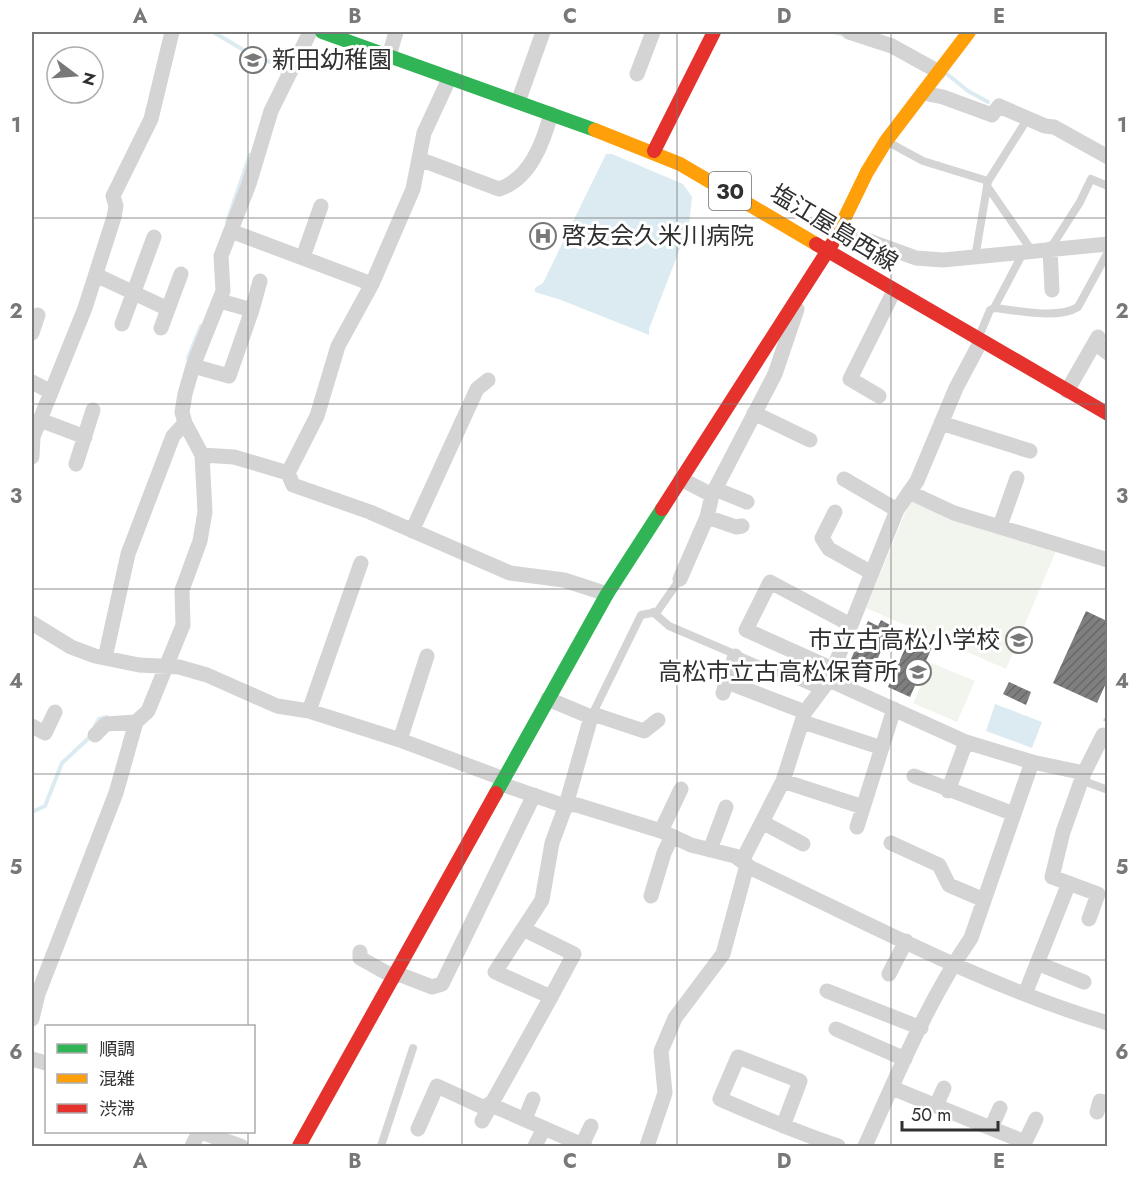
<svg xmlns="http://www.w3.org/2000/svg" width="1139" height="1178" viewBox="0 0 1139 1178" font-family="Jost,'Noto Sans JP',sans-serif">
<defs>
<pattern id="building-hatch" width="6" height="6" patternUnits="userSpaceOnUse" patternTransform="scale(1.5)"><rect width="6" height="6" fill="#7f7f7f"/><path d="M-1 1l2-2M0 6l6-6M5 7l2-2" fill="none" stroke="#686868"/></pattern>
</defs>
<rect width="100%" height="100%" fill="#fff"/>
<path fill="#f2f5ed" d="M 911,499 L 1056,551 L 1006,669 L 866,608 Z
M 932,663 L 975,681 L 957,722 L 913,703 Z"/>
<path fill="#dcebf1" d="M 606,154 L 612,154 L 683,184 L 692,197 L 689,225 L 649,329 L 649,335 L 561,300 L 535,292 L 535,288 L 543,283 Z
M 995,704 L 1042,722 L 1032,748 L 986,731 Z"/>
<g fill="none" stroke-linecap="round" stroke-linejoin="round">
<path stroke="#dcebf1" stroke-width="4" d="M 213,32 L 252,55 L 281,66 L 282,73
M 834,32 L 845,35
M 947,74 L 968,91 L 988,102
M 227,222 L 250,155
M 188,358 L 201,326
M 95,726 L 99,719 L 107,717
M 32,812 L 45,806 L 62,763 L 91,736"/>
</g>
<path fill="url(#building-hatch)" d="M 1086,611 L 1107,621 L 1107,681 L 1097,703 L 1053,683 Z
M 881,620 L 890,625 L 887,630 L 890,631 L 869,678 L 847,668 L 868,621 L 878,626 Z
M 911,635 L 933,645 L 910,697 L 888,687 Z
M 1009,682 L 1031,692 L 1026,705 L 1003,694 Z"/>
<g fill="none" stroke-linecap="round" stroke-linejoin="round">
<path stroke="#d4d4d4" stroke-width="2" stroke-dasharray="3 3" stroke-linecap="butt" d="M 1104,721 L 1108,712"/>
<path stroke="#d4d4d4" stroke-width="8" d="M 888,142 L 923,161 L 988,181 L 975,258
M 987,183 L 1028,118
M 987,186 L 1032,251
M 1050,249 L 1080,202 L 1091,179 L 1108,186
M 994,308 L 1023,253
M 980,334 L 990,310 L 994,308 C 1018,310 1057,320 1078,307 L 1108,252
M 653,612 L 669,626 L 821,691
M 592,715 L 641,615 L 657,612 L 680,579
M 1081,780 L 1108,790
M 381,1146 L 413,1048"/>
<path stroke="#d4d4d4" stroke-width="15" d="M 849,32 L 892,46 L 939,72
M 389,56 L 396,32
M 637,74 L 653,32
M 449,79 L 424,133 L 413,189 L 372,284 L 338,346 L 317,416 L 288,473 L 293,485 L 370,512 L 510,573 L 564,580 L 607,594
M 923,93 L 943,97 L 992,115 L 999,106 L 1045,126 L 1054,127 L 1108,157
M 518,102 L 543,32
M 419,159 L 499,189 C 530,179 543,143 551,114
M 839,230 L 916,258 L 943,260 L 1108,244
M 231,231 L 372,284
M 1050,249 L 1052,290
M 303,257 L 321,206
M 96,275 L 168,309
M 220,301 L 252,310 L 260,281
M 122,324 L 154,237
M 161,328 L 181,274
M 32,333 L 38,315
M 1095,343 L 1108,353
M 193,366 L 229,376 L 252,310
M 32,382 L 51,392
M 1067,391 L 1098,337
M 879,396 L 850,379 L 894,291
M 754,413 L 810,440
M 40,420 L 85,437
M 941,423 L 1030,451
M 202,455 L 234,457 L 288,473
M 32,457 L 33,437 L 85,308 L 114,217 L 116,206 L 113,196 L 151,119 L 172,32
M 76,464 L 93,410
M 681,479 L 712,495
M 844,479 L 897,510
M 715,489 L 747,502
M 909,492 L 954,513 L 1108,560
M 835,512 L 822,538 L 829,549 L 872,573
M 707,517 L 736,527 L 742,526
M 1000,526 L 1017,478
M 412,531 L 477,389 L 488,380
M 680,579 L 707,517 L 712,495 L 775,374 L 797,309
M 32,623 L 71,647 L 95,656 L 139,665 L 179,667 L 207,675 L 277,706 L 309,711 L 400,740 L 504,779
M 105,658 L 128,554 L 173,436 L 185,423
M 833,669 L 746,630 L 770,582 L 851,625
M 829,680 L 966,742 L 1032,762
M 727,682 L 805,712
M 723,693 L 735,656
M 309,711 L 361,563
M 591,717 L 596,715 L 644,731 L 658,720
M 803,722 L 882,748
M 32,726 L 45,733 L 55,712
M 95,735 L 106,724 L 136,722 L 148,711 L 183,625 L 182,590 L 200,541 L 205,512 L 202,455 L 185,423 L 182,412 L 185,394 L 193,366 L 223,291 L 221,256 L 249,184 L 271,111 L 310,32
M 400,740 L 427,656
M 1084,773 L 1063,832 L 1052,877 L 1098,894 L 1089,919
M 914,776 L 1014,814
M 783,781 L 863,807
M 501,784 L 562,805 L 577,805 L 661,831 L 691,845 L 735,856 L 751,868 C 868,923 984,986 1108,1023
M 948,791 L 966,742
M 762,822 L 803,844
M 857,827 L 894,709
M 661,831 L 681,789
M 891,843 L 939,865 L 949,885 L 984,900
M 710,850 L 726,807
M 742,861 L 783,781 L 805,712 L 829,680 L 897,510 L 917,481 L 956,388 L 981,341
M 651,896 L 664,853 L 672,836
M 523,929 L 574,954 L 551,997
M 360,952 L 360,958 L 394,977
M 1037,963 L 1084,982
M 396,973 L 432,987 L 442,984 L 534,795
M 889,974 L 906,941
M 827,991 L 921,1028
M 1025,994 L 1069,883
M 32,1019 L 38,994 L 116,793 L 136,722
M 836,1029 L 905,1059
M 32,1059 L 46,1063
M 892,1088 L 1025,1142 L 1036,1119
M 489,1104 L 585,1146
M 936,1106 L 944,1088
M 1097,1112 L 1100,1101 L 1108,1103
M 525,1119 L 533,1099
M 482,1121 L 551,997 L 495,972 L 542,900 L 552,843 L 566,805 L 591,717 L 548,699
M 783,1126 L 800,1081 L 738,1057 L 720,1099 C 759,1116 798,1133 838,1146
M 991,1128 L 1000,1108
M 418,1129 L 437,1086 L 487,1109
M 200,1132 L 241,1146
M 582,1145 L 591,1126
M 192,1146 L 199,1132
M 535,1146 L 544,1128
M 647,1146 L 665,1093 L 661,1051 L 675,1018 L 723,954 L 747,865
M 865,1146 C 897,1076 927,1002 971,938 L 1032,762 L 1084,773 L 1103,735 L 1108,737"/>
<path stroke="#30b455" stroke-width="14" d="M 322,32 L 595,130
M 496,793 L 607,594 L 662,509"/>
<path stroke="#ff9f0a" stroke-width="14" d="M 595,130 L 680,164 L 816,244
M 832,244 L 867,172 L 886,141 L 969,32"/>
<path stroke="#e5322d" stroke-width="14" d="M 654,151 L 714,32
M 816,244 L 1108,414
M 662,509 L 832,244
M 299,1146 L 496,793"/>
</g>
<path fill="none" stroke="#787878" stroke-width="1.5" stroke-opacity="0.55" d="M 248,32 L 248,1026M 462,32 L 462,1146M 677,32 L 677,1146M 891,32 L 891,1146M 32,218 L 1108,218M 32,404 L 1108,404M 32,589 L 1108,589M 32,774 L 1108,774M 32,960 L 1108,960M 248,1132 L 248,1146"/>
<defs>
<symbol id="school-ring" viewBox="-11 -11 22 22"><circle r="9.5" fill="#fff" stroke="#787878" stroke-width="1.5"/><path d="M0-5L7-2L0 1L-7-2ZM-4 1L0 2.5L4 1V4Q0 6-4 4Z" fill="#787878"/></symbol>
<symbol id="hospital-ring" viewBox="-11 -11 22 22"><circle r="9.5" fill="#fff" stroke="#787878" stroke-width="1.5"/><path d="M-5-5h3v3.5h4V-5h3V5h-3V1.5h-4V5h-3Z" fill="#787878"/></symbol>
</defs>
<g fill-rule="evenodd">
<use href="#school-ring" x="238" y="45" width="30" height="30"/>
<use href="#hospital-ring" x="528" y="221" width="30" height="30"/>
<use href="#school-ring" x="1004" y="625" width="30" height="30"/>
<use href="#school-ring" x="903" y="657" width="30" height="30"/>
</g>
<g text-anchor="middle" stroke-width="6" stroke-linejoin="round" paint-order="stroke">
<rect fill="#fff" stroke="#6e6e6e" stroke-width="1.5" x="709" y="172" width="42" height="38" rx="4.5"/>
<g font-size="22" font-weight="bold" fill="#303030">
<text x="730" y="199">30</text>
</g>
<g font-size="24" fill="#303030" stroke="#fff" text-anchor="start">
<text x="272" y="68">新田幼稚園</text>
<text x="562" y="244">啓友会久米川病院</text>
<text x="1000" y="648" text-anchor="end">市立古高松小学校</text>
<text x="898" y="680" text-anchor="end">高松市立古高松保育所</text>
</g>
<g font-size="24" fill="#303030" stroke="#fff">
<text transform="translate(834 228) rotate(31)" y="8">塩江屋島西線</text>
</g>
</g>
<rect width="1139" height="1178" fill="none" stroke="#ffffff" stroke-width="66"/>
<rect x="45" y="1025" width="210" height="108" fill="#ffffff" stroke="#acacac" stroke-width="1.5"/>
<rect x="57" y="1044" width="30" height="9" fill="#30b455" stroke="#acacac" stroke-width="1.5"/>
<text x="99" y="1055" font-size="18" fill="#303030">順調</text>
<rect x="57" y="1074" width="30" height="9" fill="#ff9f0a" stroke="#acacac" stroke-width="1.5"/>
<text x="99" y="1085" font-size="18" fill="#303030">混雑</text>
<rect x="57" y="1104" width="30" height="9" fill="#e5322d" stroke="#acacac" stroke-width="1.5"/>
<text x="99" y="1115" font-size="18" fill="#303030">渋滞</text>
<g transform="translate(75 75) rotate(106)"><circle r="28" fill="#ffffff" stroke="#acacac" stroke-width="1.5"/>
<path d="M0-4.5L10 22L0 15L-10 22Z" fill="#787878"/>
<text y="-9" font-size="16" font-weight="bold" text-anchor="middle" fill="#303030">N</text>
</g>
<path d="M902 1121v9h96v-9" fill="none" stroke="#303030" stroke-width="3"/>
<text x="911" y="1121" font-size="18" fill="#303030" stroke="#ffffff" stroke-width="4.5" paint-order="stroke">50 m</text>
<rect x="33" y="33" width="1073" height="1112" fill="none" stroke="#787878" stroke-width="2"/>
<g font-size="20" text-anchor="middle" font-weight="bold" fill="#787878">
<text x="140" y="23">A</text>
<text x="355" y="23">B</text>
<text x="570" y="23">C</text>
<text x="784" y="23">D</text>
<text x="999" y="23">E</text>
<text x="16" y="132">1</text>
<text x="1122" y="132">1</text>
<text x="16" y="318">2</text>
<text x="1122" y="318">2</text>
<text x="16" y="503">3</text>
<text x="1122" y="503">3</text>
<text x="16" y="688">4</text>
<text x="1122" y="688">4</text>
<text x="16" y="874">5</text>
<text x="1122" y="874">5</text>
<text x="16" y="1059">6</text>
<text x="1122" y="1059">6</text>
<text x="140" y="1168">A</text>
<text x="355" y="1168">B</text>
<text x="570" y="1168">C</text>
<text x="784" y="1168">D</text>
<text x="999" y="1168">E</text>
</g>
</svg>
